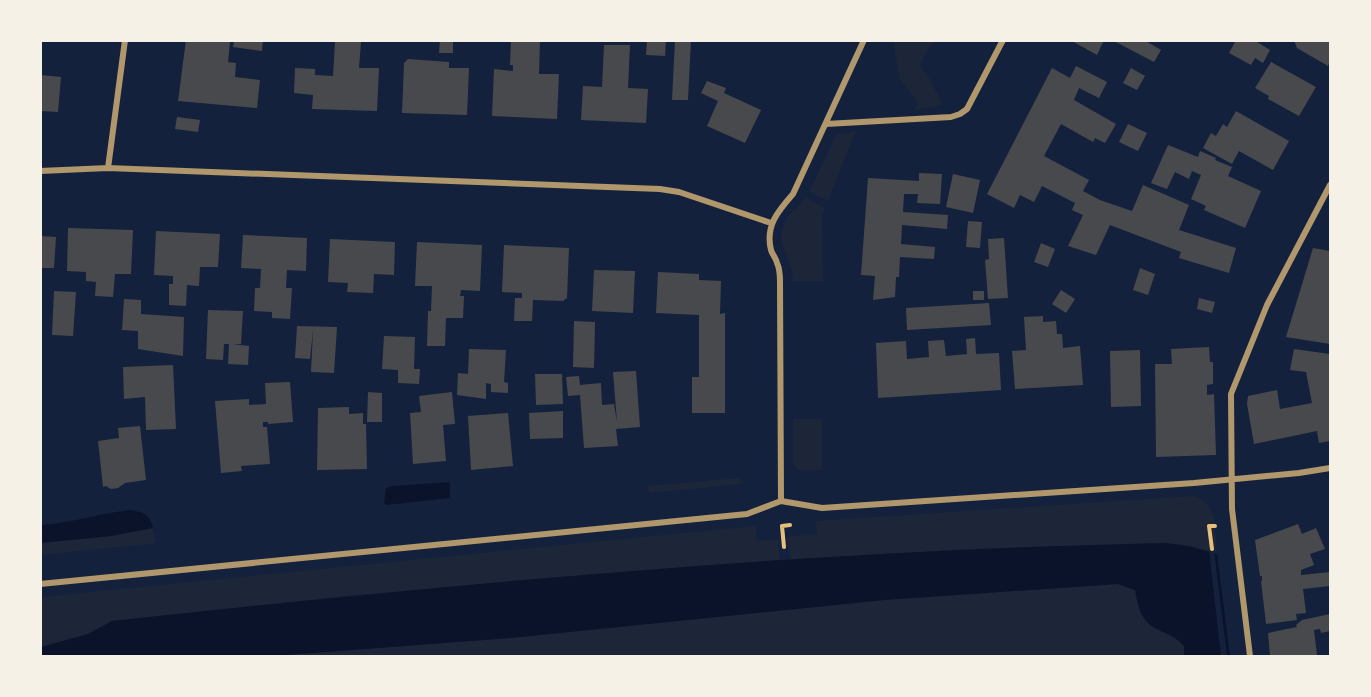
<svg xmlns="http://www.w3.org/2000/svg" width="1371" height="697" viewBox="0 0 1371 697" font-family="'Work Sans',sans-serif">
<rect width="100%" height="100%" fill="#14213d"/>
<path fill="#1d2539" d="M 894,41 L 937,41 L 928,48 L 920,66 L 929,78 L 943,105 L 914,110 L 918,103 L 900,79 L 895,54 Z
M 856,131 L 828,201 L 809,192 L 836,135 Z
M 806,198 L 825,208 L 822,214 L 823,281 L 793,281 C 793,260 773,242 786,220 C 791,211 800,206 806,198 Z
M 793,419 L 822,419 L 822,470 L 801,471 L 793,465 Z
M 740,478 L 740,484 L 649,493 L 648,486 Z
M 1193,496 C 1219,502 1215,532 1217,554 L 1189,546 L 1166,543 L 970,549 L 790,560 L 788,537 L 817,534 L 816,521 Z
M 755,526 L 757,541 L 778,539 L 780,560 L 344,596 L 112,621 L 88,634 L 41,647 L 41,597 Z
M 153,528 L 156,543 L 41,555 L 41,543 L 111,536 Z
M 1118,584 L 1135,590 L 1139,611 L 1152,627 L 1175,636 L 1184,646 L 1184,656 L 272,656 L 510,638 L 884,600 Z"/>
<path fill="#0b132b" d="M 450,482 L 450,498 L 387,505 L 384,503 L 386,488 L 393,486 Z
M 131,510 C 144,513 150,514 153,528 L 111,536 L 41,543 L 41,525 C 72,523 100,513 131,510 Z
M 1166,543 L 1189,546 L 1217,554 L 1230,656 L 1184,656 L 1184,646 C 1173,635 1168,635 1155,628 C 1141,621 1138,605 1135,590 L 1118,584 L 884,600 L 510,638 L 272,656 L 41,656 L 41,647 L 88,634 L 112,621 C 462,583 814,550 1166,543 Z"/>
<path fill="#14213d" d="M 1212,549 L 1214,550 L 1227,656 L 1221,656 L 1209,550 Z"/>
<path fill="#48494c" d="M 186,40 L 230,42 L 228,62 L 236,63 L 235,77 L 260,80 L 257,108 L 178,101 Z
M 234,40 L 263,40 L 262,51 L 233,47 Z
M 440,40 L 453,40 L 453,53 L 439,53 Z
M 647,40 L 666,40 L 665,56 L 646,55 Z
M 675,40 L 691,40 L 688,100 L 672,100 Z
M 1070,40 L 1104,40 L 1097,55 Z
M 1112,40 L 1144,40 L 1161,50 L 1154,62 Z
M 1236,40 L 1254,40 L 1270,50 L 1263,63 L 1255,58 L 1251,65 L 1229,53 Z
M 1294,40 L 1330,40 L 1330,61 L 1328,66 L 1297,48 Z
M 335,41 L 361,42 L 359,68 L 379,68 L 377,111 L 312,109 L 313,95 L 294,93 L 295,68 L 315,69 L 315,75 L 333,76 Z
M 511,41 L 540,42 L 539,74 L 559,74 L 557,119 L 492,116 L 494,69 L 513,71 L 513,65 L 510,65 Z
M 604,45 L 630,45 L 628,88 L 648,89 L 646,123 L 581,120 L 583,86 L 602,87 Z
M 408,59 L 449,62 L 449,68 L 469,68 L 467,115 L 402,113 L 404,63 Z
M 1271,62 L 1316,87 L 1299,116 L 1268,99 L 1269,96 L 1255,88 Z
M 1076,66 L 1107,82 L 1099,98 L 1079,88 L 1074,100 L 1116,124 L 1105,143 L 1095,138 L 1093,142 L 1061,124 L 1044,156 L 1089,180 L 1083,191 L 1100,200 L 1132,211 L 1143,185 L 1189,205 L 1179,230 L 1236,248 L 1229,273 L 1179,258 L 1181,252 L 1110,225 L 1096,255 L 1068,246 L 1083,215 L 1072,210 L 1075,203 L 1042,186 L 1034,202 L 1020,195 L 1014,208 L 987,194 L 1052,68 L 1070,78 Z
M 1131,68 L 1145,76 L 1137,90 L 1123,83 Z
M 40,75 L 61,77 L 58,112 L 40,111 Z
M 707,81 L 726,88 L 724,93 L 761,110 L 745,143 L 707,126 L 718,101 L 701,93 Z
M 1236,111 L 1289,141 L 1273,170 L 1239,151 L 1232,164 L 1203,148 L 1211,133 L 1216,136 L 1223,124 L 1227,127 Z
M 177,117 L 200,120 L 198,132 L 175,129 Z
M 1128,124 L 1147,133 L 1138,151 L 1119,142 Z
M 1168,145 L 1198,157 L 1200,151 L 1216,158 L 1215,160 L 1232,167 L 1228,176 L 1261,191 L 1245,228 L 1204,210 L 1206,206 L 1191,199 L 1201,175 L 1192,171 L 1189,179 L 1175,172 L 1167,189 L 1151,183 Z
M 919,173 L 942,174 L 940,204 L 917,203 L 918,194 L 904,194 L 903,212 L 948,215 L 947,229 L 902,225 L 901,244 L 935,247 L 934,259 L 900,257 L 899,277 L 896,277 L 895,297 L 873,300 L 875,276 L 861,275 L 868,178 L 919,181 Z
M 953,174 L 980,180 L 973,213 L 946,207 Z
M 968,221 L 982,222 L 980,248 L 966,247 Z
M 68,228 L 133,230 L 131,274 L 115,274 L 113,297 L 95,296 L 96,282 L 86,281 L 86,272 L 67,271 Z
M 156,231 L 220,234 L 218,267 L 200,267 L 199,286 L 187,285 L 186,306 L 169,305 L 169,284 L 173,284 L 173,276 L 154,275 Z
M 243,235 L 307,238 L 306,271 L 287,270 L 286,288 L 292,288 L 290,319 L 272,318 L 272,312 L 254,311 L 255,288 L 260,288 L 261,269 L 241,268 Z
M 40,236 L 56,237 L 54,268 L 40,268 Z
M 1004,238 L 1008,298 L 988,299 L 985,260 L 989,259 L 988,239 Z
M 330,239 L 395,242 L 394,275 L 374,274 L 373,293 L 347,292 L 348,283 L 328,282 Z
M 417,242 L 482,245 L 480,291 L 461,290 L 460,296 L 464,296 L 463,318 L 446,318 L 445,346 L 427,346 L 428,311 L 431,311 L 432,286 L 415,286 Z
M 1041,243 L 1055,249 L 1048,267 L 1034,262 Z
M 504,245 L 569,248 L 567,298 L 563,301 L 533,300 L 532,321 L 514,321 L 515,298 L 522,298 L 522,293 L 502,292 Z
M 1313,248 L 1330,251 L 1330,344 L 1286,337 Z
M 1140,268 L 1155,274 L 1148,295 L 1133,290 Z
M 594,270 L 635,271 L 633,313 L 592,311 Z
M 658,272 L 699,274 L 699,280 L 721,281 L 720,314 L 725,313 L 725,413 L 692,413 L 692,377 L 699,377 L 699,315 L 656,313 Z
M 1061,290 L 1075,299 L 1066,313 L 1052,304 Z
M 54,291 L 76,292 L 73,336 L 52,335 Z
M 973,291 L 984,291 L 984,300 L 973,300 Z
M 1199,298 L 1215,302 L 1212,313 L 1197,309 Z
M 124,299 L 141,300 L 141,314 L 184,317 L 183,356 L 138,349 L 138,331 L 122,330 Z
M 989,303 L 991,325 L 907,330 L 906,308 Z
M 208,310 L 243,311 L 241,344 L 233,344 L 249,346 L 248,365 L 228,364 L 229,344 L 224,344 L 223,360 L 206,359 Z
M 1043,316 L 1043,322 L 1056,321 L 1057,334 L 1062,334 L 1063,348 L 1080,346 L 1083,385 L 1015,389 L 1012,351 L 1026,350 L 1024,317 Z
M 574,321 L 595,322 L 594,368 L 573,367 Z
M 297,326 L 337,327 L 334,373 L 311,372 L 313,330 L 310,359 L 295,358 Z
M 384,336 L 415,337 L 414,369 L 420,369 L 419,384 L 398,383 L 398,370 L 382,369 Z
M 975,338 L 976,354 L 999,353 L 1001,390 L 878,398 L 876,343 L 906,341 L 907,359 L 929,357 L 928,341 L 944,340 L 946,356 L 967,354 L 966,339 Z
M 1209,347 L 1210,362 L 1213,362 L 1213,384 L 1207,385 L 1207,395 L 1214,394 L 1216,455 L 1156,457 L 1155,364 L 1172,364 L 1171,349 Z
M 469,349 L 506,350 L 504,382 L 508,383 L 508,393 L 491,392 L 491,384 L 486,383 L 486,399 L 457,395 L 458,373 L 468,374 Z
M 1294,349 L 1330,354 L 1330,376 L 1329,376 L 1330,441 L 1319,443 L 1317,431 L 1254,444 L 1247,404 L 1248,396 L 1277,390 L 1280,409 L 1312,403 L 1306,372 L 1290,370 Z
M 1140,350 L 1141,406 L 1111,407 L 1110,351 Z
M 173,365 L 176,429 L 146,430 L 145,397 L 124,399 L 123,367 Z
M 636,371 L 640,427 L 616,429 L 618,446 L 584,448 L 580,395 L 568,396 L 566,377 L 579,376 L 580,385 L 601,383 L 602,405 L 614,404 L 617,422 L 613,372 Z
M 535,374 L 562,374 L 563,404 L 536,405 Z
M 290,382 L 293,422 L 268,424 L 268,422 L 263,422 L 263,427 L 267,427 L 270,464 L 241,466 L 242,471 L 221,473 L 215,401 L 249,399 L 249,405 L 266,404 L 265,383 Z
M 368,392 L 382,393 L 382,422 L 367,422 Z
M 452,392 L 455,424 L 443,425 L 446,461 L 413,464 L 410,413 L 421,412 L 419,396 Z
M 349,407 L 349,414 L 363,413 L 363,424 L 366,424 L 367,469 L 317,470 L 318,408 Z
M 563,411 L 563,438 L 530,439 L 529,413 Z
M 508,413 L 513,466 L 471,470 L 468,416 Z
M 140,426 L 146,480 L 125,483 L 118,488 L 111,489 L 106,486 L 103,487 L 98,441 L 119,438 L 118,428 Z
M 1298,524 L 1302,534 L 1316,528 L 1325,549 L 1310,554 L 1314,565 L 1301,570 L 1301,575 L 1330,572 L 1330,586 L 1303,589 L 1306,613 L 1296,614 L 1297,620 L 1266,624 L 1261,581 L 1262,581 L 1262,576 L 1260,576 L 1255,540 Z
M 1330,614 L 1330,631 L 1321,633 L 1320,629 L 1314,630 L 1317,655 L 1270,656 L 1268,633 L 1297,627 L 1296,625 L 1302,620 Z"/>
<g fill="none" stroke-linecap="round" stroke-linejoin="round">
<path stroke="#e5c07b" stroke-width="4" d="M 784,547 L 782,526 L 790,525
M 1212,549 L 1209,526 L 1215,526"/>
<path stroke="#b1986c" stroke-width="6" d="M 826,124 L 951,117 L 960,114 L 967,109 L 1003,40
M 108,168 L 125,40
M 40,171 L 108,168 L 660,189 L 679,192 L 771,223
M 781,501 L 780,282 C 780,276 780,269 777,263 C 776,258 772,254 771,250 C 765,226 778,211 793,194 L 864,40
M 40,584 L 747,514 L 781,501 L 822,508 L 1194,483 L 1299,473 L 1330,468
M 1250,656 L 1232,509 L 1231,394 L 1267,305 L 1330,185"/>
</g>
<rect width="1371" height="697" fill="none" stroke="#f6f1e7" stroke-width="84"/>
</svg>
